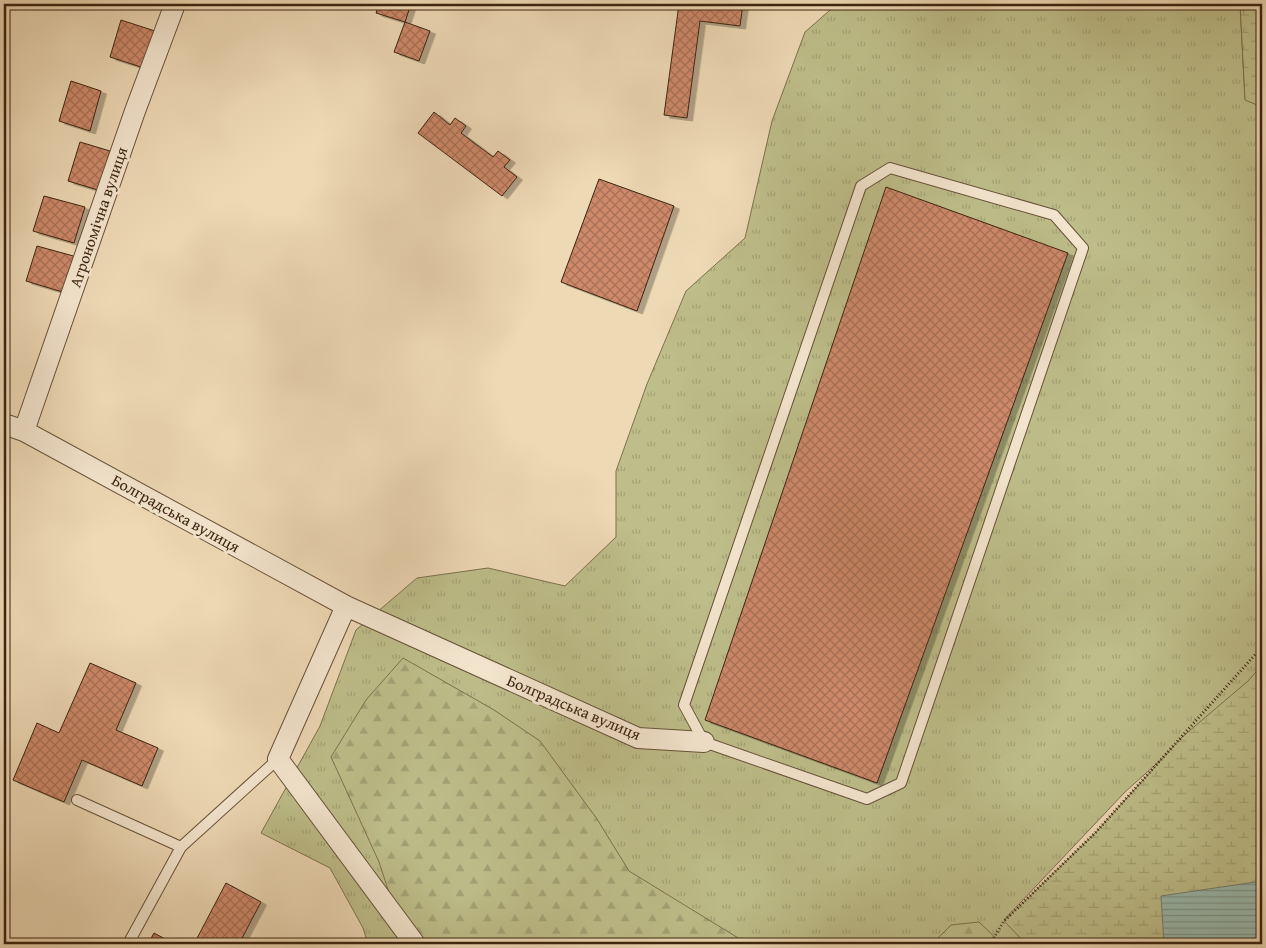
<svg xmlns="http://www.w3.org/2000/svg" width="1266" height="948" viewBox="0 0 1266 948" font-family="'Gentium Book Plus',serif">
<defs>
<pattern id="grass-tufts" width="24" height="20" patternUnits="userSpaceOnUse" patternTransform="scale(1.25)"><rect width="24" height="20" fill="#bebe8a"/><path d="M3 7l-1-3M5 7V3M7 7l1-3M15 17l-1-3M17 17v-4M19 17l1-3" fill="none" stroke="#a4a376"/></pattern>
<pattern id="forest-firs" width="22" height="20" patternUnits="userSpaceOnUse" patternTransform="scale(1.25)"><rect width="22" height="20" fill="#bebe8a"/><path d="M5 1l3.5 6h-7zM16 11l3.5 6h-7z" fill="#a4a376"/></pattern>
<pattern id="wetland-marsh" width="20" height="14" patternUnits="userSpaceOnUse" patternTransform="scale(1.25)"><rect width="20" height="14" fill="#bebe8a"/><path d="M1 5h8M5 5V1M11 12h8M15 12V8" fill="none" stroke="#a4a376"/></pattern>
<pattern id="water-rules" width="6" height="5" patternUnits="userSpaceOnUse" patternTransform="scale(1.25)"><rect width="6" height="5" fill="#99baaf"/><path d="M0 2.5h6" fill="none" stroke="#7e978d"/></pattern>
<pattern id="building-cross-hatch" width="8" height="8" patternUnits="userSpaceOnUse" patternTransform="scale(1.25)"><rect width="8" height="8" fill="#ce896a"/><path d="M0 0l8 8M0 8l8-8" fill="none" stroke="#a87056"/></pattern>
<filter id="shadow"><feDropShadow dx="5.5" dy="3" stdDeviation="0" flood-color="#0004"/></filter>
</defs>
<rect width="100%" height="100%" fill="#eed9b5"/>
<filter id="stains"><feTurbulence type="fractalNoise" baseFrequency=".004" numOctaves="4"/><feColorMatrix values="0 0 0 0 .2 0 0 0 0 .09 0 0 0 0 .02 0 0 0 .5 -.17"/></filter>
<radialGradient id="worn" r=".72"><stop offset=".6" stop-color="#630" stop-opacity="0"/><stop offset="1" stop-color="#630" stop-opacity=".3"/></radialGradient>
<path fill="url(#grass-tufts)" stroke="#7d714d" d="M 837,4 L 1240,4 L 1245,99 L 1262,107 L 1262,669 L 1125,792 L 1004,920 L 1026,944 L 368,944 L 363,928 L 330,868 L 261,833 L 320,726 L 356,630 L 417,578 L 488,568 L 565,586 L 616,537 L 616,471 L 647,384 L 686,291 L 745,238 L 772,121 L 805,32 Z"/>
<path fill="url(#forest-firs)" stroke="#7d714d" d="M 403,658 L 494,710 L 540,741 L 597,819 L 629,871 L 748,944 L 419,944 L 399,923 L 379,862 L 331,757 L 366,700 Z
M 979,922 L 1002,944 L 932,944 L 951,925 Z"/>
<path fill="url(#wetland-marsh)" stroke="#7d714d" d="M 1240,4 L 1262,4 L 1262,107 L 1245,100 Z
M 1262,665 L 1262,944 L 1026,944 L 1004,921 L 1096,832 L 1181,738 L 1248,681 Z"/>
<path fill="url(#water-rules)" stroke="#747e6f" d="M 1262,881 L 1262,944 L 1164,944 L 1161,896 Z"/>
<path fill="url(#building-cross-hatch)" stroke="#3c2410" filter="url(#shadow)" d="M 379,4 L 411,4 L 405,22 L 376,13 Z
M 679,4 L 743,4 L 740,26 L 700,21 L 687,118 L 664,115 Z
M 121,20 L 155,31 L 144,68 L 110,57 Z
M 405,22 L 430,31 L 419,61 L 394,52 Z
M 71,81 L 101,91 L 90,131 L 59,121 Z
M 434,112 L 450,125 L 455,118 L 466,126 L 461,133 L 493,157 L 498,151 L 510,160 L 504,167 L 517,177 L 502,196 L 418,133 Z
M 80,142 L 110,151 L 98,190 L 68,181 Z
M 599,179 L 674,206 L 637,311 L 561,282 Z
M 886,187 L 1068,253 L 877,783 L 705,720 Z
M 44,196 L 85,207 L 74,243 L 33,231 Z
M 37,246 L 77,257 L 66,293 L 26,281 Z
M 90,663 L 136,683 L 116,730 L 158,748 L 142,786 L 82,760 L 64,802 L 13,780 L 37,723 L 59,733 Z
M 226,883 L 261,902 L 239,944 L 194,944 Z
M 154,933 L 174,944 L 148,944 Z"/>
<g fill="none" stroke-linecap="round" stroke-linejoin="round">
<defs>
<path id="service" d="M 890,168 L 1054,215 L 1083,248 L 901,783 L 867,799 L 704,742 L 684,705 L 861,186 Z
M 77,800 L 181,847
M 128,944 L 181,847 L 278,759"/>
<path id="minor" d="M 4,424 L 24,431 L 346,606 L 638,738 L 704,742
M 24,431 L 135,111 L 175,4
M 346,606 L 278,759 L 415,944"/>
</defs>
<use href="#service" stroke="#685139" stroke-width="12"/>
<use href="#minor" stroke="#685139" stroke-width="22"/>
<path stroke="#3c2410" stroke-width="3" stroke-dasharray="1 2.5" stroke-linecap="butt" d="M 990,944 L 1004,921 L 1096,832 L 1262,647"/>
<use href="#service" stroke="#f4e6cf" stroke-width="10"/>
<use href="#minor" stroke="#f4e6cf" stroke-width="20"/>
</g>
<g text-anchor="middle" stroke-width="5" stroke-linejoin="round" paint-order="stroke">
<g font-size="16" fill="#3c2410" stroke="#f4e6cf">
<text transform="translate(98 217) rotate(-71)" y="6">Агрономічна вулиця</text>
<text transform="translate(176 513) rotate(29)" y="6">Болградська вулиця</text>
<text transform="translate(574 707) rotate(23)" y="6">Болградська вулиця</text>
</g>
</g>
<rect width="1266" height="948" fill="none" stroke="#eed9b5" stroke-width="20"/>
<rect x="5" y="5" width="1256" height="938" fill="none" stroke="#3c2410" stroke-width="2.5"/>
<rect x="10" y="10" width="1246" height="928" fill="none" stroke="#3c2410"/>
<rect width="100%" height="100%" filter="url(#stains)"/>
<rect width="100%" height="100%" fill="url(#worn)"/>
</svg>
